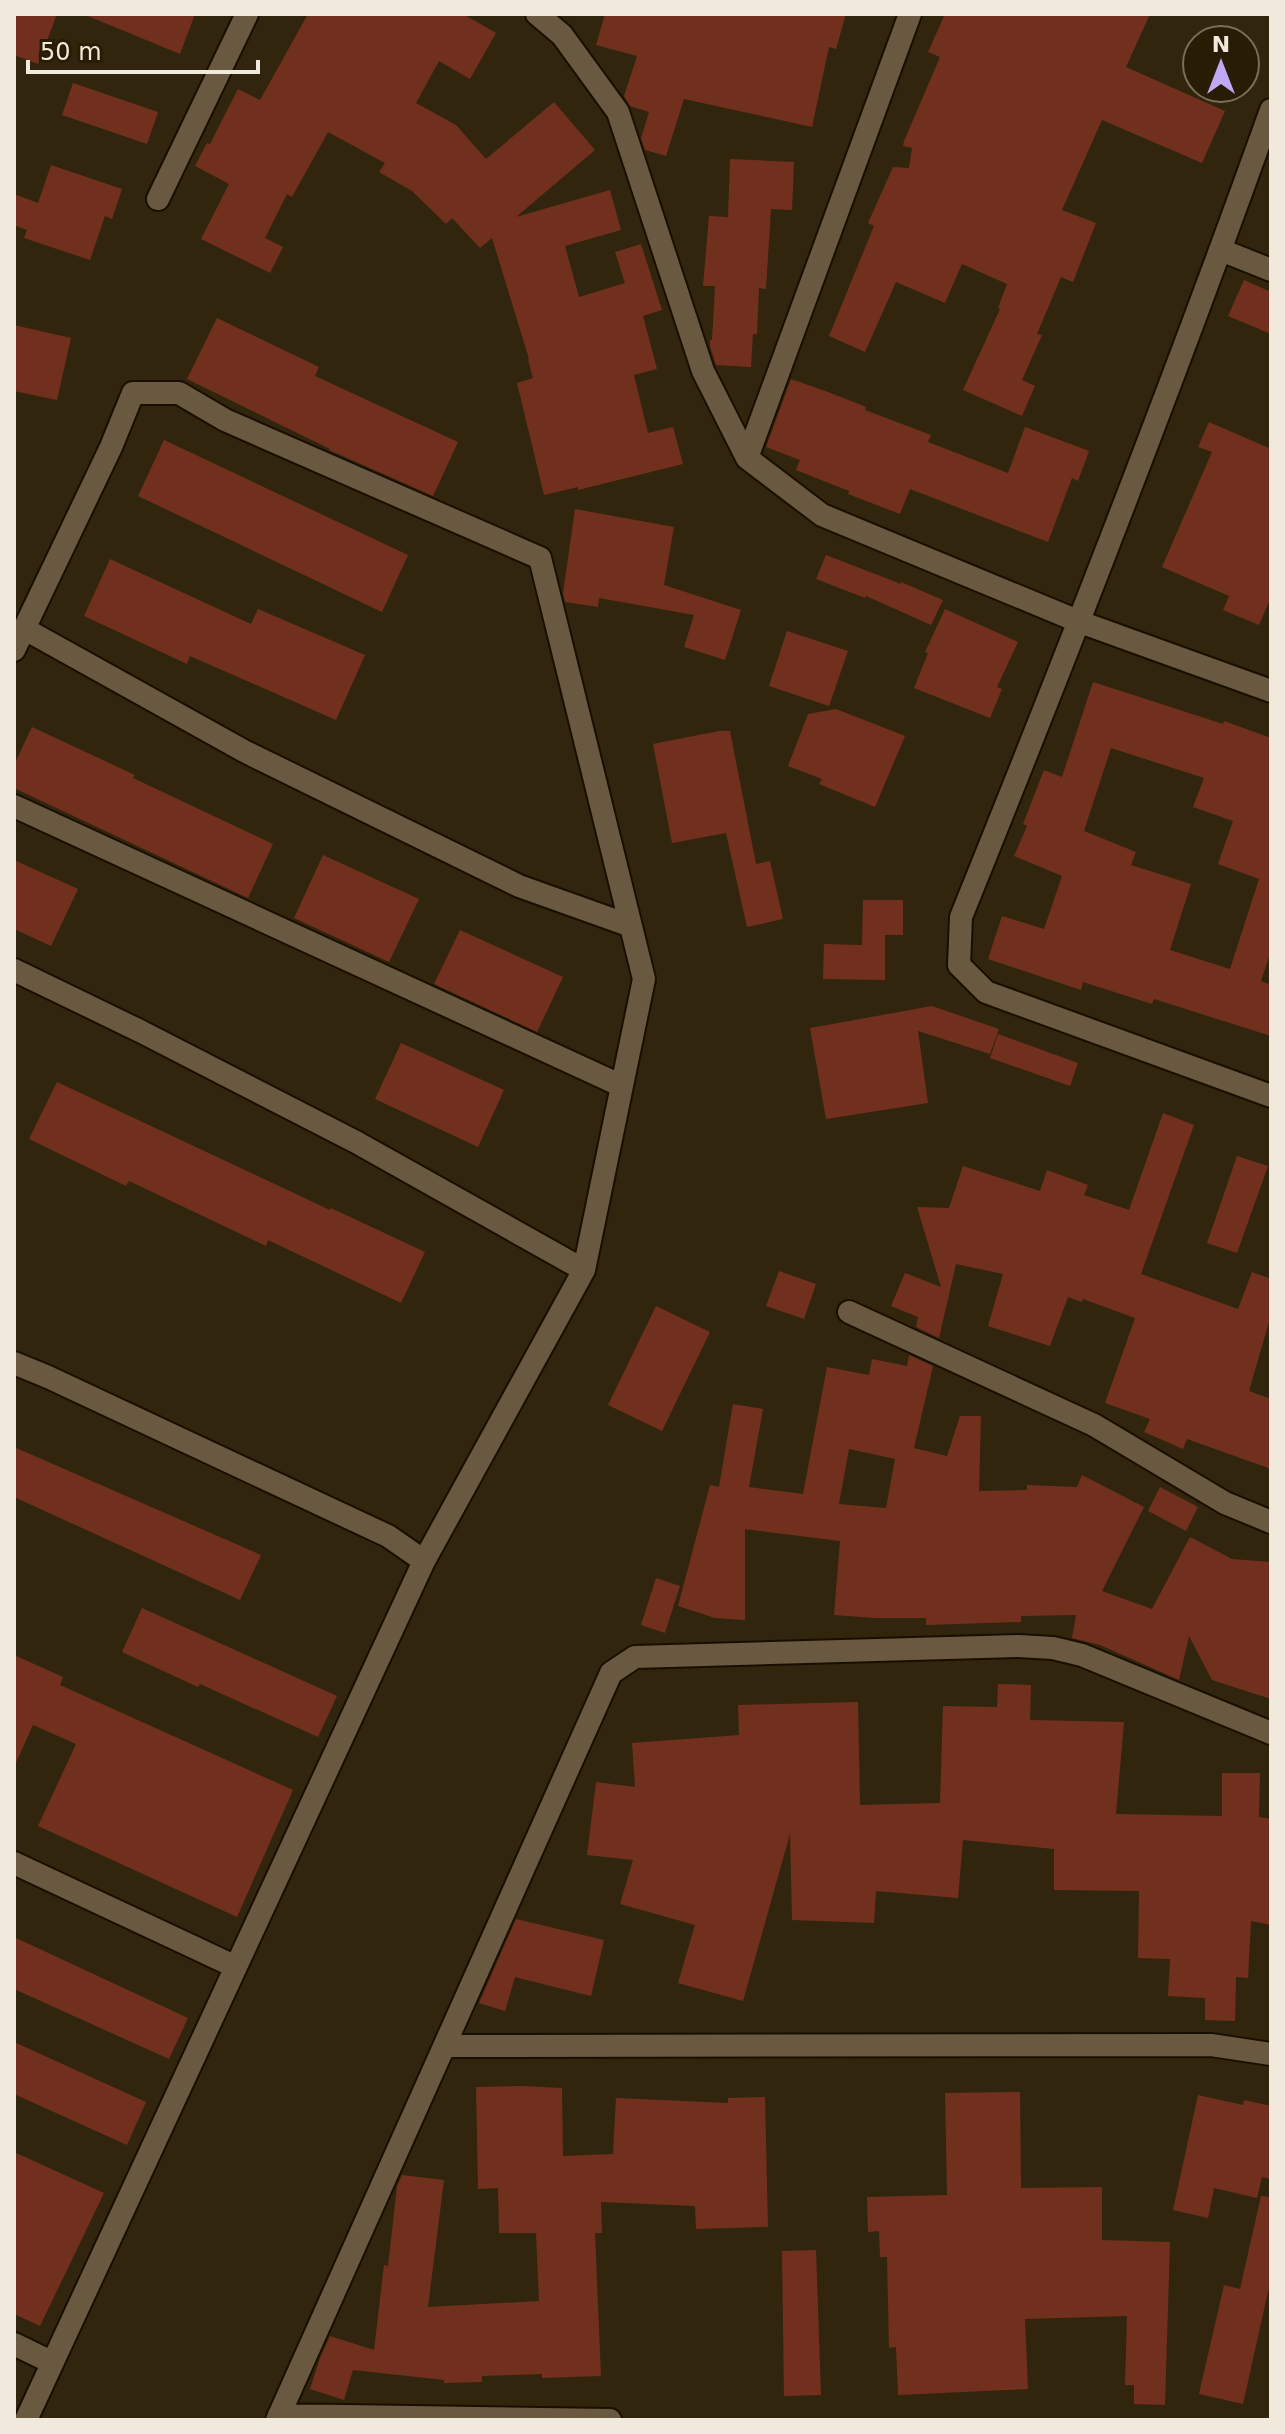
<svg xmlns="http://www.w3.org/2000/svg" width="1285" height="2434" viewBox="0 0 1285 2434" font-family="'DejaVu Sans',sans-serif">
<rect width="100%" height="100%" fill="#32250d"/>
<path fill="#71301e" fill-rule="evenodd" d="M 14,14 L 57,14 L 38,64 L 14,55 Z
M 83,14 L 195,14 L 180,54 Z
M 308,14 L 463,14 L 496,33 L 470,79 L 439,61 L 416,103 L 456,125 L 486,159 L 554,102 L 595,150 L 516,217 L 610,190 L 621,230 L 565,246 L 579,297 L 625,283 L 615,252 L 641,244 L 662,310 L 643,316 L 657,369 L 634,375 L 648,433 L 673,427 L 683,464 L 578,490 L 578,487 L 544,495 L 517,383 L 533,378 L 528,360 L 529,359 L 492,238 L 480,248 L 452,218 L 446,224 L 412,191 L 379,172 L 385,163 L 328,132 L 292,197 L 287,194 L 265,238 L 283,247 L 270,273 L 201,239 L 229,184 L 195,166 L 207,143 L 210,144 L 238,89 L 260,100 Z
M 605,14 L 846,14 L 836,49 L 829,47 L 812,127 L 684,99 L 666,156 L 645,150 L 641,138 L 649,112 L 630,106 L 624,96 L 637,56 L 596,45 Z
M 945,14 L 1150,14 L 1126,67 L 1225,111 L 1202,163 L 1102,120 L 1062,210 L 1096,223 L 1073,282 L 1061,277 L 1037,334 L 1042,335 L 1022,380 L 1035,386 L 1022,416 L 963,390 L 1000,309 L 998,308 L 1007,284 L 962,264 L 945,303 L 896,282 L 865,352 L 829,336 L 874,226 L 868,223 L 893,167 L 909,168 L 912,148 L 903,146 L 904,141 L 940,57 L 928,52 Z
M 73,83 L 158,112 L 147,144 L 62,115 Z
M 730,159 L 794,162 L 792,210 L 771,209 L 766,289 L 759,288 L 757,334 L 753,334 L 751,367 L 716,365 L 710,346 L 710,340 L 712,340 L 715,286 L 703,286 L 709,216 L 728,217 Z
M 51,165 L 122,189 L 112,219 L 105,216 L 90,260 L 24,238 L 27,230 L 14,225 L 14,194 L 38,203 Z
M 1244,280 L 1271,292 L 1271,334 L 1228,316 Z
M 217,318 L 319,367 L 315,376 L 458,442 L 433,496 L 329,450 L 330,449 L 187,379 Z
M 14,325 L 71,338 L 57,400 L 14,391 Z
M 791,379 L 828,392 L 866,407 L 865,410 L 931,435 L 928,442 L 1008,473 L 1025,427 L 1089,451 L 1078,481 L 1072,478 L 1048,542 L 910,489 L 900,514 L 848,494 L 849,491 L 796,470 L 800,460 L 766,447 Z
M 1209,422 L 1271,449 L 1271,597 L 1259,625 L 1223,610 L 1229,596 L 1162,567 L 1212,452 L 1198,447 Z
M 164,440 L 408,555 L 382,612 L 138,496 Z
M 575,509 L 674,527 L 664,585 L 741,610 L 725,660 L 684,647 L 694,615 L 599,598 L 598,607 L 565,602 L 563,593 Z
M 826,555 L 901,584 L 901,582 L 943,600 L 931,625 L 866,596 L 865,598 L 816,579 Z
M 110,559 L 251,624 L 258,609 L 365,655 L 336,720 L 190,656 L 187,664 L 84,616 Z
M 945,609 L 1018,642 L 997,687 L 1002,689 L 990,718 L 914,688 L 928,653 L 925,652 Z
M 787,631 L 848,651 L 829,706 L 769,686 Z
M 1093,682 L 1223,724 L 1224,721 L 1271,738 L 1271,951 L 1261,981 L 1271,985 L 1271,1036 L 1154,999 L 1152,1004 L 1083,982 L 1081,990 L 988,959 L 1002,916 L 1044,929 L 1062,876 L 1014,856 L 1027,826 L 1023,824 L 1044,770 L 1062,777 ZM 1111,748 L 1204,778 L 1193,807 L 1233,821 L 1218,864 L 1259,879 L 1230,969 L 1170,950 L 1191,884 L 1131,865 L 1136,852 L 1084,831 Z
M 836,709 L 905,736 L 875,807 L 819,784 L 822,779 L 788,766 L 808,714 Z
M 32,727 L 135,775 L 133,778 L 273,844 L 248,898 L 14,788 L 14,765 Z
M 719,731 L 730,731 L 756,864 L 770,861 L 783,919 L 747,927 L 726,833 L 672,843 L 653,744 Z
M 323,855 L 419,899 L 389,962 L 294,918 Z
M 14,860 L 78,889 L 51,946 L 14,929 Z
M 863,900 L 903,900 L 903,935 L 885,935 L 885,980 L 823,979 L 824,944 L 862,945 Z
M 460,930 L 563,977 L 537,1032 L 434,984 Z
M 932,1006 L 999,1029 L 990,1054 L 918,1031 L 928,1103 L 826,1119 L 810,1028 Z
M 998,1034 L 1078,1063 L 1070,1086 L 990,1058 Z
M 401,1043 L 504,1090 L 478,1147 L 375,1099 Z
M 57,1082 L 330,1210 L 331,1208 L 425,1252 L 401,1303 L 268,1240 L 266,1246 L 129,1181 L 126,1186 L 29,1139 Z
M 1163,1113 L 1194,1125 L 1141,1274 L 1238,1309 L 1252,1272 L 1271,1279 L 1271,1315 L 1249,1391 L 1271,1399 L 1271,1469 L 1187,1439 L 1183,1449 L 1144,1432 L 1150,1419 L 1105,1403 L 1135,1318 L 1083,1299 L 1082,1302 L 1068,1297 L 1050,1346 L 988,1326 L 1003,1274 L 956,1264 L 939,1338 L 916,1327 L 918,1317 L 891,1306 L 905,1273 L 941,1287 L 917,1207 L 949,1208 L 963,1166 L 1040,1191 L 1047,1170 L 1088,1185 L 1084,1195 L 1129,1210 Z
M 1237,1156 L 1268,1166 L 1237,1253 L 1207,1243 Z
M 779,1271 L 816,1284 L 804,1319 L 766,1306 Z
M 656,1306 L 710,1332 L 662,1431 L 608,1405 Z
M 909,1355 L 933,1366 L 914,1448 L 947,1456 L 960,1416 L 981,1416 L 979,1491 L 1027,1490 L 1027,1485 L 1077,1487 L 1082,1475 L 1144,1507 L 1102,1591 L 1152,1609 L 1190,1537 L 1232,1559 L 1271,1562 L 1271,1699 L 1212,1680 L 1189,1636 L 1179,1680 L 1100,1645 L 1072,1638 L 1076,1615 L 1021,1616 L 1021,1622 L 926,1625 L 926,1618 L 876,1618 L 834,1615 L 840,1541 L 745,1529 L 745,1620 L 715,1618 L 678,1606 L 710,1485 L 719,1487 L 733,1404 L 763,1409 L 749,1487 L 803,1494 L 827,1367 L 869,1375 L 872,1359 L 907,1366 ZM 849,1449 L 895,1459 L 886,1508 L 839,1504 Z
M 14,1447 L 261,1555 L 240,1600 L 14,1497 Z
M 1160,1487 L 1198,1507 L 1186,1531 L 1148,1511 Z
M 656,1578 L 680,1586 L 665,1633 L 641,1625 Z
M 142,1608 L 337,1696 L 318,1737 L 200,1684 L 198,1687 L 122,1652 Z
M 14,1655 L 63,1677 L 60,1685 L 293,1790 L 237,1917 L 38,1826 L 76,1744 L 33,1725 L 14,1767 Z
M 998,1684 L 1031,1685 L 1030,1720 L 1124,1722 L 1116,1814 L 1222,1816 L 1222,1773 L 1260,1773 L 1259,1817 L 1271,1819 L 1271,1925 L 1251,1921 L 1248,1978 L 1236,1977 L 1235,2021 L 1205,2020 L 1205,1998 L 1168,1996 L 1170,1959 L 1138,1958 L 1139,1891 L 1054,1890 L 1054,1849 L 963,1840 L 958,1898 L 876,1891 L 874,1923 L 792,1920 L 790,1834 L 743,2001 L 678,1983 L 695,1925 L 620,1904 L 633,1860 L 587,1855 L 596,1782 L 635,1787 L 632,1743 L 739,1735 L 738,1705 L 858,1702 L 860,1805 L 940,1803 L 943,1706 L 997,1707 Z
M 516,1919 L 604,1940 L 591,1996 L 515,1977 L 505,2011 L 479,2003 Z
M 14,1937 L 188,2018 L 169,2059 L 14,1989 Z
M 14,2042 L 146,2102 L 127,2145 L 14,2094 Z
M 522,2086 L 562,2088 L 563,2156 L 613,2154 L 616,2098 L 728,2103 L 728,2098 L 765,2097 L 768,2227 L 696,2229 L 695,2206 L 601,2202 L 602,2233 L 595,2233 L 601,2376 L 542,2378 L 542,2374 L 482,2376 L 482,2382 L 444,2383 L 444,2380 L 353,2370 L 344,2400 L 310,2389 L 320,2358 L 330,2336 L 374,2350 L 384,2265 L 388,2266 L 397,2186 L 402,2175 L 444,2180 L 428,2307 L 539,2301 L 536,2233 L 499,2233 L 498,2188 L 478,2189 L 476,2087 Z
M 1020,2092 L 1021,2188 L 1102,2187 L 1102,2240 L 1170,2242 L 1165,2405 L 1134,2404 L 1134,2385 L 1125,2385 L 1127,2316 L 1025,2319 L 1028,2389 L 898,2395 L 896,2347 L 889,2348 L 887,2257 L 880,2257 L 879,2231 L 868,2232 L 867,2197 L 947,2195 L 945,2093 Z
M 1198,2095 L 1243,2105 L 1244,2100 L 1271,2106 L 1271,2179 L 1262,2177 L 1257,2198 L 1214,2188 L 1208,2218 L 1173,2210 Z
M 14,2152 L 104,2193 L 40,2326 L 14,2314 Z
M 1261,2196 L 1271,2197 L 1271,2278 L 1243,2404 L 1199,2394 L 1224,2285 L 1240,2289 Z
M 816,2250 L 821,2395 L 784,2396 L 782,2251 Z"/>
<g fill="none" stroke-linecap="round" stroke-linejoin="round">
<defs>
<path id="minor" d="M 537,14 L 562,35 L 618,112 L 703,371 L 747,458 L 822,515 L 1080,622 L 1271,691
M 1271,110 C 1174,381 1069,650 961,917 L 959,965 L 986,992 L 1271,1096
M 158,199 L 247,14
M 1221,250 L 1271,270
M 747,458 L 910,14
M 23,628 L 244,751 L 519,886 L 631,926
M 14,650 L 111,447 L 133,393 L 179,393 L 225,420 L 540,558 L 644,979 L 584,1270 L 424,1561 L 26,2420
M 14,806 L 622,1086
M 14,970 L 140,1031 L 356,1142 L 584,1270
M 849,1312 L 1094,1425 L 1225,1503 L 1271,1522
M 14,1363 L 48,1377 L 388,1536 L 424,1561
M 14,1863 L 236,1967
M 446,2046 L 1211,2045 L 1271,2054
M 14,2344 L 51,2362
M 279,2415 L 610,2420
M 277,2420 L 611,1673 L 635,1657 L 1018,1646 L 1053,1648 L 1082,1655 L 1271,1733"/>
</defs>
<use href="#minor" stroke="#1a0e00" stroke-width="26"/>
<use href="#minor" stroke="#685940" stroke-width="22"/>
</g>
<rect width="1285" height="2434" fill="none" stroke="#f1e9db" stroke-width="32"/>
<g transform="translate(1221 64)"><circle r="38" fill="#281c04" stroke="#786e5a" stroke-width="2"/>
<path d="M0-6L14 30L0 20L-14 30Z" fill="#c0a8f4"/>
<text y="-12" font-size="22" font-weight="bold" text-anchor="middle" fill="#f1e9db">N</text>
</g>
<path d="M28 60v12h230v-12" fill="none" stroke="#f1e9db" stroke-width="4"/>
<text x="40" y="60" font-size="24" fill="#f1e9db" stroke="#281c04" stroke-width="6" paint-order="stroke">50 m</text>
</svg>
